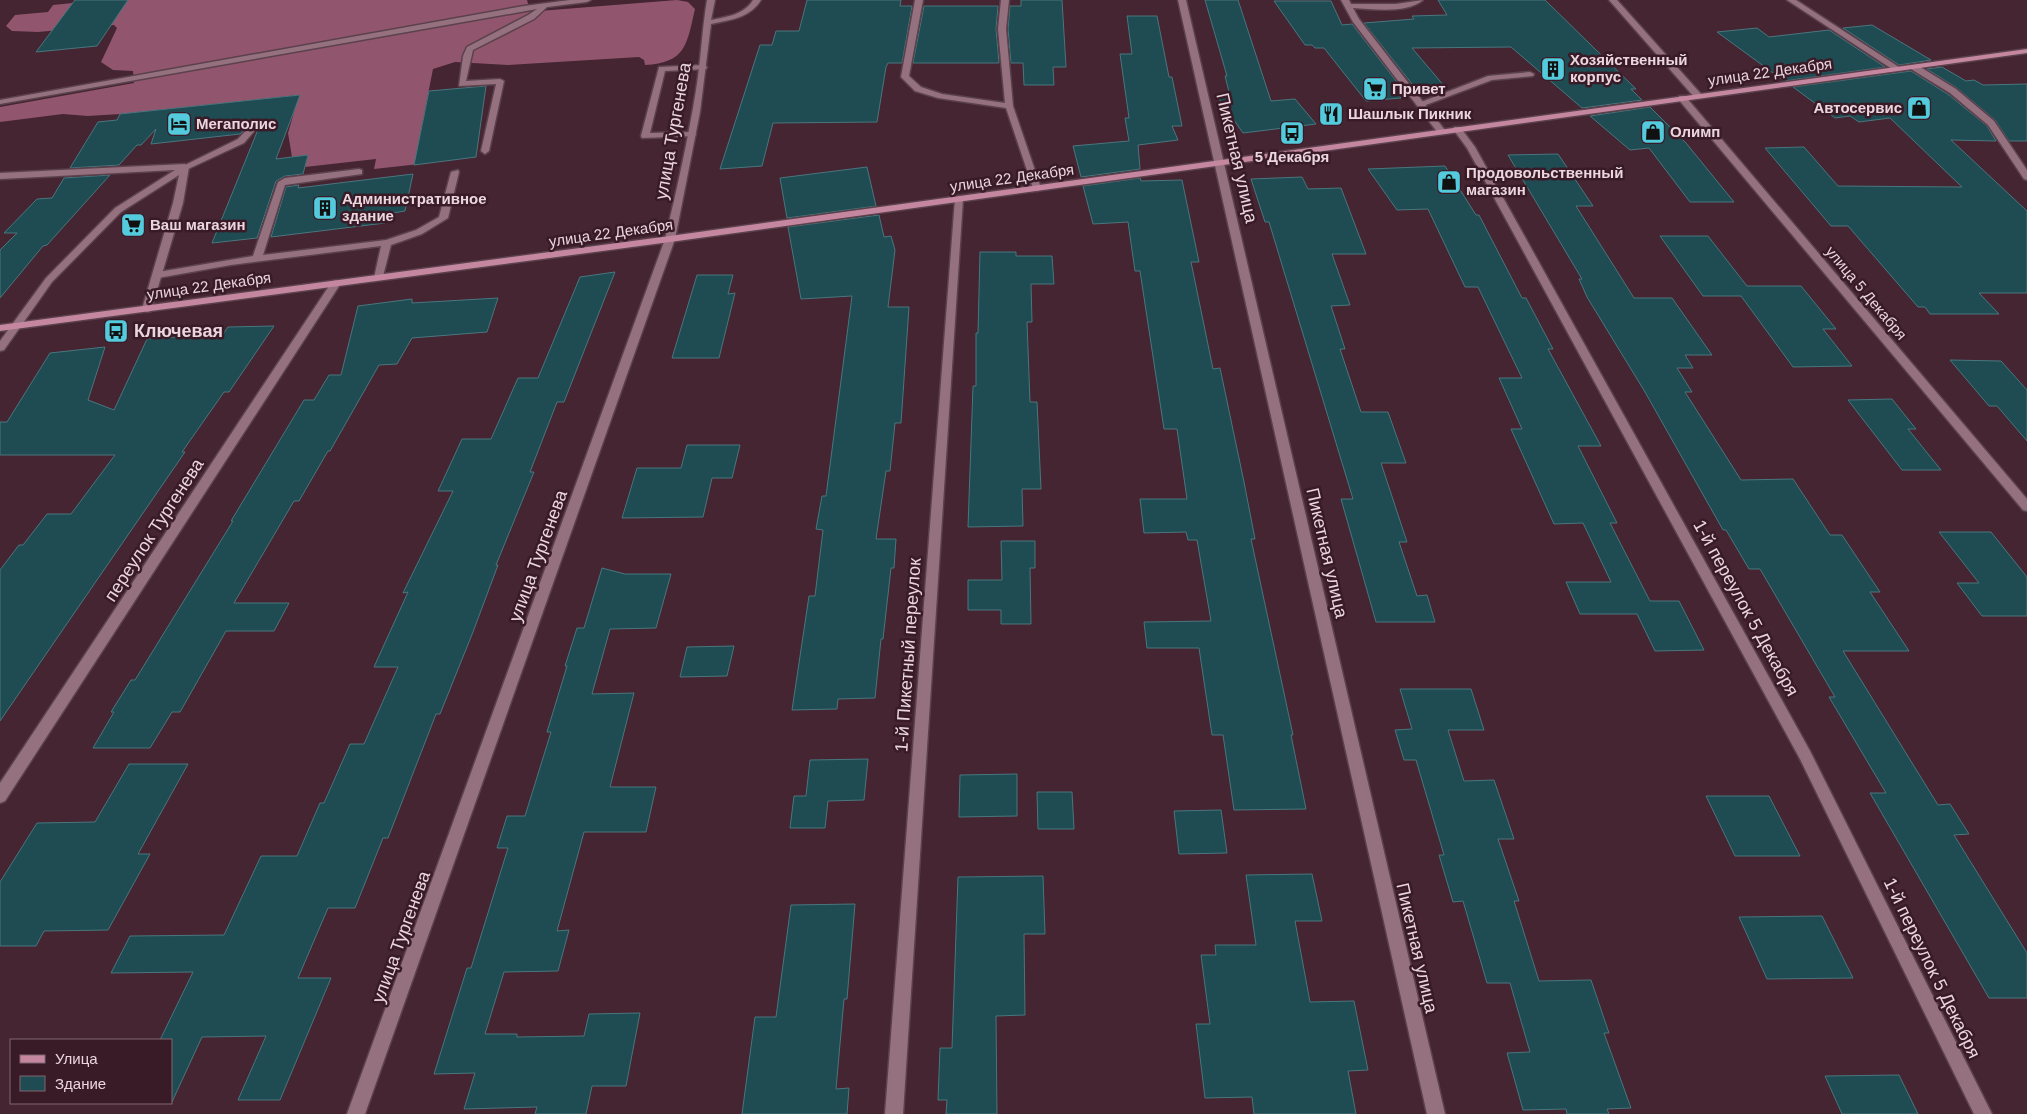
<svg xmlns="http://www.w3.org/2000/svg" width="2027" height="1114" viewBox="0 0 2027 1114" font-family="Arial,sans-serif">
<rect width="100%" height="100%" fill="#442531"/>
<path fill="#91556e" d="M 102,0 L 527,0 L 530,11 L 539,11 L 677,0 L 688,2 L 695,9 C 687,44 686,63 645,65 L 644,60 L 639,57 L 508,65 L 455,62 L 433,69 L 420,135 L 429,163 L 374,169 L 376,159 L 305,167 L 308,156 L 292,157 L 288,133 L 299,95 L 120,114 L 88,116 L 63,114 L 0,122 L 0,107 L 134,83 L 133,71 L 113,70 L 101,62 L 117,28 L 114,25 L 38,32 L 12,31 L 6,26 L 15,15 L 48,12 L 53,5 Z"/>
<path fill="#1f4b52" stroke="#4a767e" d="M 75,0 L 128,0 L 97,46 L 36,52 Z
M 807,0 L 901,0 L 900,6 L 912,6 L 902,63 L 888,63 L 886,67 L 877,122 L 773,123 L 762,166 L 720,169 L 760,45 L 772,45 L 776,31 L 799,31 Z
M 1021,0 L 1062,0 L 1066,67 L 1053,67 L 1054,85 L 1024,85 L 1023,63 L 1011,63 L 1008,29 L 1010,6 L 1021,6 Z
M 1205,0 L 1238,0 L 1271,101 L 1295,99 L 1316,124 L 1243,133 L 1217,96 L 1230,96 L 1225,76 L 1227,76 Z
M 1438,0 L 1545,0 L 1636,89 L 1631,89 L 1642,100 L 1582,108 L 1511,47 L 1412,48 L 1445,87 L 1416,89 L 1364,23 L 1414,19 L 1412,16 L 1447,15 Z
M 1274,1 L 1331,1 L 1342,25 L 1352,24 L 1403,90 L 1395,91 L 1401,98 L 1366,101 L 1324,48 L 1315,48 L 1312,45 L 1305,45 Z
M 924,6 L 998,6 L 996,29 L 999,63 L 913,63 Z
M 1127,16 L 1157,16 L 1169,77 L 1172,77 L 1182,126 L 1172,126 L 1178,140 L 1138,145 L 1140,169 L 1081,177 L 1073,146 L 1129,141 L 1125,118 L 1129,118 L 1120,54 L 1132,54 Z
M 1872,25 L 1931,60 L 1899,65 L 1843,28 Z
M 1757,28 L 1769,37 L 1829,30 L 1885,67 L 1784,81 L 1717,32 Z
M 1942,67 L 1966,81 L 1974,80 L 1983,85 L 2027,84 L 2027,141 L 2009,141 L 1995,120 L 1957,88 L 1927,69 Z
M 1911,71 L 1949,95 L 1987,126 L 1996,141 L 1951,140 L 2027,211 L 2027,293 L 1979,293 L 1999,314 L 1930,314 L 1925,307 L 1918,307 L 1848,226 L 1831,226 L 1765,148 L 1804,147 L 1838,186 L 1962,187 L 1890,118 L 1859,122 L 1850,116 L 1835,118 L 1793,87 Z
M 486,86 L 476,157 L 414,165 L 429,91 Z
M 300,95 L 276,159 L 308,155 L 303,174 L 285,176 L 276,181 L 257,238 L 212,243 L 257,132 L 257,127 L 248,126 L 240,134 L 151,144 L 156,129 L 141,145 L 137,145 L 119,165 L 70,168 L 98,122 L 117,120 L 120,114 Z
M 1650,107 L 1686,143 L 1734,202 L 1690,202 L 1649,148 L 1630,150 L 1590,116 Z
M 1558,154 L 1593,206 L 1576,206 L 1634,298 L 1672,298 L 1712,355 L 1685,355 L 1693,368 L 1677,368 L 1692,392 L 1685,392 L 1741,480 L 1793,479 L 1830,535 L 1842,535 L 1880,592 L 1870,592 L 1909,651 L 1843,651 L 1938,805 L 1950,804 L 1969,834 L 1954,835 L 2027,953 L 2027,998 L 1989,998 L 1870,793 L 1886,793 L 1829,697 L 1835,697 L 1760,569 L 1749,569 L 1726,530 L 1723,530 L 1645,392 L 1587,297 L 1579,279 L 1582,279 L 1508,155 Z
M 1445,166 L 1476,215 L 1479,215 L 1522,298 L 1526,298 L 1553,349 L 1548,349 L 1601,446 L 1578,446 L 1617,523 L 1610,523 L 1650,601 L 1679,601 L 1704,650 L 1655,651 L 1637,614 L 1580,614 L 1566,582 L 1611,582 L 1583,523 L 1554,524 L 1511,429 L 1522,429 L 1499,378 L 1522,378 L 1478,287 L 1465,287 L 1428,209 L 1397,210 L 1368,169 Z
M 867,167 L 876,206 L 787,218 L 780,178 Z
M 413,174 L 405,211 L 387,214 L 385,223 L 271,237 L 286,187 L 299,185 L 298,188 Z
M 110,175 L 47,245 L 43,246 L 0,298 L 0,250 L 17,233 L 4,233 L 37,199 L 52,198 L 64,178 Z
M 1302,177 L 1308,189 L 1341,188 L 1366,254 L 1332,254 L 1350,305 L 1331,306 L 1345,349 L 1340,349 L 1361,412 L 1388,412 L 1406,463 L 1381,463 L 1407,542 L 1399,542 L 1417,596 L 1427,595 L 1435,622 L 1376,622 L 1341,499 L 1353,499 L 1269,222 L 1265,222 L 1251,179 Z
M 1140,178 L 1141,181 L 1182,180 L 1199,262 L 1191,262 L 1213,369 L 1220,368 L 1244,482 L 1255,539 L 1251,539 L 1293,735 L 1291,735 L 1306,809 L 1234,810 L 1223,735 L 1212,735 L 1199,648 L 1147,648 L 1144,622 L 1211,621 L 1197,540 L 1188,540 L 1186,532 L 1144,533 L 1140,499 L 1187,499 L 1177,429 L 1164,429 L 1140,271 L 1135,271 L 1128,222 L 1093,224 L 1083,186 Z
M 879,215 L 884,237 L 891,236 L 895,250 L 888,307 L 909,307 L 901,423 L 895,423 L 890,471 L 886,471 L 876,539 L 896,539 L 894,568 L 891,568 L 883,639 L 881,639 L 875,698 L 838,699 L 837,709 L 792,710 L 809,596 L 815,596 L 823,530 L 816,529 L 822,496 L 826,496 L 852,296 L 801,299 L 788,227 Z
M 1660,236 L 1708,236 L 1747,286 L 1801,286 L 1836,329 L 1823,329 L 1852,366 L 1793,367 L 1741,296 L 1703,296 Z
M 980,252 L 1016,252 L 1016,256 L 1052,256 L 1054,284 L 1031,284 L 1032,322 L 1027,322 L 1030,402 L 1037,402 L 1041,489 L 1022,489 L 1023,526 L 968,527 L 973,386 L 976,386 L 976,333 L 978,333 Z
M 615,272 L 564,402 L 557,402 L 530,472 L 534,472 L 496,565 L 498,565 L 473,632 L 440,714 L 436,714 L 388,838 L 383,838 L 355,908 L 328,908 L 298,978 L 331,978 L 280,1100 L 238,1100 L 266,1036 L 202,1037 L 171,1104 L 171,1040 L 160,1040 L 193,972 L 111,973 L 130,936 L 224,935 L 261,856 L 297,856 L 320,803 L 324,803 L 350,744 L 364,744 L 398,667 L 374,667 L 408,592 L 403,593 L 453,491 L 438,491 L 462,439 L 491,439 L 518,378 L 538,378 L 580,277 Z
M 697,275 L 733,275 L 728,294 L 735,293 L 719,358 L 672,358 Z
M 498,298 L 487,332 L 412,338 L 397,364 L 379,365 L 330,451 L 328,451 L 299,501 L 294,501 L 234,603 L 289,603 L 274,631 L 226,631 L 180,712 L 172,712 L 150,748 L 93,748 L 114,712 L 111,712 L 131,680 L 135,680 L 233,521 L 231,521 L 304,400 L 314,400 L 329,375 L 341,375 L 358,306 L 412,299 L 412,303 Z
M 274,326 L 229,392 L 224,392 L 182,452 L 185,452 L 0,721 L 0,570 L 19,545 L 23,545 L 47,514 L 71,514 L 115,455 L 0,455 L 0,422 L 7,422 L 50,353 L 105,347 L 88,400 L 114,410 L 147,339 L 223,334 L 228,327 Z
M 1950,360 L 2001,361 L 2027,390 L 2027,441 L 1997,406 L 1989,406 Z
M 1892,399 L 1916,429 L 1908,429 L 1941,470 L 1902,470 L 1848,400 Z
M 687,445 L 740,445 L 732,478 L 712,478 L 703,517 L 622,518 L 637,468 L 681,468 Z
M 1939,532 L 1991,532 L 2027,577 L 2027,616 L 1982,616 L 1957,583 L 1979,583 Z
M 1001,541 L 1035,541 L 1035,568 L 1030,568 L 1031,624 L 1001,624 L 1001,610 L 968,610 L 968,580 L 1002,580 Z
M 602,568 L 625,574 L 671,574 L 656,628 L 610,629 L 592,694 L 634,693 L 610,787 L 656,787 L 646,832 L 584,832 L 557,931 L 569,930 L 558,971 L 504,972 L 485,1034 L 517,1034 L 517,1037 L 584,1036 L 589,1014 L 640,1013 L 626,1086 L 592,1086 L 586,1114 L 535,1114 L 537,1107 L 464,1109 L 475,1073 L 434,1074 L 467,968 L 471,968 L 508,848 L 497,848 L 507,816 L 525,816 L 551,732 L 547,732 L 567,666 L 565,666 L 577,628 L 584,628 Z
M 734,646 L 727,676 L 680,677 L 687,647 Z
M 1400,689 L 1471,689 L 1484,730 L 1448,730 L 1464,781 L 1494,780 L 1514,839 L 1498,839 L 1519,901 L 1514,901 L 1539,981 L 1591,980 L 1609,1033 L 1604,1033 L 1631,1108 L 1607,1109 L 1609,1114 L 1567,1114 L 1566,1109 L 1523,1110 L 1507,1053 L 1530,1052 L 1510,983 L 1487,983 L 1463,901 L 1453,902 L 1439,855 L 1444,855 L 1416,760 L 1404,760 L 1395,730 L 1412,729 Z
M 868,759 L 864,800 L 828,801 L 825,828 L 790,828 L 794,796 L 806,796 L 810,760 Z
M 129,764 L 188,764 L 138,854 L 150,854 L 108,930 L 44,931 L 36,946 L 0,946 L 0,882 L 37,823 L 95,822 Z
M 1017,774 L 1017,816 L 959,817 L 960,775 Z
M 1037,792 L 1072,792 L 1074,829 L 1038,829 Z
M 1706,796 L 1769,796 L 1800,856 L 1735,856 Z
M 1221,810 L 1227,853 L 1179,854 L 1174,811 Z
M 1312,874 L 1322,921 L 1295,921 L 1310,1002 L 1354,1001 L 1368,1070 L 1348,1071 L 1356,1114 L 1254,1114 L 1252,1097 L 1205,1098 L 1196,1024 L 1210,1024 L 1201,955 L 1216,955 L 1215,945 L 1256,945 L 1246,875 Z
M 1043,876 L 1045,934 L 1024,934 L 1025,1015 L 996,1016 L 997,1114 L 946,1114 L 947,1100 L 938,1100 L 940,1048 L 952,1048 L 958,877 Z
M 855,904 L 847,999 L 844,999 L 836,1089 L 849,1088 L 847,1114 L 742,1114 L 755,1017 L 776,1017 L 791,905 Z
M 1822,916 L 1853,978 L 1767,979 L 1739,917 Z
M 1899,1075 L 1918,1114 L 1842,1114 L 1825,1076 Z"/>
<g fill="none" stroke-linecap="round" stroke-linejoin="round">
<defs>
<path id="lane" d="M 570,0 L 591,0 L 587,2 L 547,7 L 534,19 L 473,50 L 466,81 L 500,79 L 504,81 L 489,151 L 485,154 L 481,151 L 496,84 L 459,86 L 463,56 L 467,47 L 528,15 L 537,9 L 0,104 L 0,100 L 524,6 Z
M 703,65 L 707,67 L 706,69 L 665,71 L 650,133 L 692,132 L 696,134 L 695,136 L 642,138 L 641,136 L 659,67 Z
M 1530,72 L 1534,74 L 1533,76 L 1492,80 L 1423,106 L 1416,104 L 1488,76 Z
M 249,127 L 256,129 L 244,143 L 188,169 L 181,167 L 238,139 Z
M 359,169 L 362,170 L 362,174 L 285,185 L 263,255 L 386,240 L 416,230 L 439,217 L 451,172 L 458,170 L 459,172 L 448,218 L 422,234 L 391,245 L 382,280 L 376,280 L 374,278 L 381,246 L 231,265 L 158,278 L 153,275 L 158,272 L 253,256 L 278,182 L 285,178 Z"/>
<path id="street" d="M 707,0 L 715,0 L 711,20 C 727,17 745,14 753,0 L 761,0 C 750,18 730,20 711,24 L 700,112 L 675,239 L 365,1114 L 347,1114 L 665,239 C 677,189 688,140 696,90 C 701,59 702,29 707,0 Z
M 915,0 L 923,0 L 909,76 L 921,87 L 942,94 L 1005,103 L 998,29 L 1001,0 L 1009,0 L 1006,29 L 1013,106 L 1041,188 L 1040,190 L 1037,191 L 1033,188 L 1006,108 L 938,98 L 915,91 L 901,77 Z
M 1178,0 L 1186,0 L 1445,1114 L 1427,1114 Z
M 1341,0 L 1349,0 L 1351,4 L 1396,4 L 1423,0 C 1406,14 1374,9 1353,8 L 1359,19 L 1444,129 L 1444,133 L 1438,133 L 1353,22 Z
M 1609,0 L 1617,0 L 1701,94 L 1701,98 L 1695,98 Z
M 1787,0 L 1796,0 L 1902,69 L 1895,71 Z
M 1911,65 L 1917,65 L 1956,89 L 1994,121 L 2027,170 L 2027,180 L 2024,179 L 1988,125 L 1950,93 L 1911,69 Z
M 1679,96 L 1685,96 L 2027,499 L 2027,511 L 2023,510 L 1679,100 Z
M 1454,127 L 1460,127 L 1475,147 L 1810,751 L 1992,1114 L 1974,1114 L 1800,759 L 1467,148 L 1453,129 Z
M 185,164 L 189,167 L 183,203 L 151,311 L 147,312 L 142,309 L 173,203 L 179,175 L 121,212 L 52,282 L 4,350 L 0,351 L 0,341 L 46,278 L 115,208 L 175,170 L 0,179 L 0,173 Z
M 959,196 L 963,199 L 903,1114 L 885,1114 L 955,199 Z
M 336,280 L 341,283 L 5,801 L 0,803 L 0,783 L 331,283 Z"/>
<path id="primary" d="M 2027,49 L 2027,53 L 670,242 L 0,331 L 0,325 L 670,236 Z"/>
</defs>
<use href="#lane" stroke="#5b414c" stroke-width="3"/>
<use href="#street" stroke="#5b414c" stroke-width="3"/>
<use href="#primary" stroke="#5b414c" stroke-width="3"/>
<use href="#lane" fill="#95717f" fill-rule="evenodd"/>
<use href="#street" fill="#95717f" fill-rule="evenodd"/>
<use href="#primary" fill="#c4879f" fill-rule="evenodd"/>
</g>
<defs>
<symbol id="building-square" viewBox="-11 -11 22 22"><rect x="-9" y="-9" width="18" height="18" rx="4" fill="#54cadd" stroke="#391b28"/><path d="M-4-6H4V6H1V3H-1V6H-4ZM-2.5-4.3h1.7v1.8h-1.7ZM.8-4.3h1.7v1.8H.8ZM-2.5-1h1.7V.8h-1.7ZM.8-1h1.7V.8H.8Z" fill="#111"/></symbol>
<symbol id="supermarket-square" viewBox="-11 -11 22 22"><rect x="-9" y="-9" width="18" height="18" rx="4" fill="#54cadd" stroke="#391b28"/><path d="M-6-5.5h2.5l.6 2H6L4.5 2H-2.5L-4.4-4H-6ZM-1.5 3.2a1.3 1.3 0 1 0 .1 0ZM3 3.2a1.3 1.3 0 1 0 .1 0Z" fill="#111"/></symbol>
<symbol id="shop-square" viewBox="-11 -11 22 22"><rect x="-9" y="-9" width="18" height="18" rx="4" fill="#54cadd" stroke="#391b28"/><path d="M-5-2.5h2.3a2.7 3.5 0 0 1 5.4 0H5L5.5 6h-11ZM-1.5-2.5h3a1.5 2.3 0 0 0-3 0Z" fill="#111"/></symbol>
<symbol id="restaurant-square" viewBox="-11 -11 22 22"><rect x="-9" y="-9" width="18" height="18" rx="4" fill="#54cadd" stroke="#391b28"/><path d="M-5-6h1v4h1v-4h1v4h1v-4h1v5L-1.5 .5V6h-2V.5L-5-1ZM5-6V6H3V1.5H1.5Q1.5-4 5-6Z" fill="#111"/></symbol>
<symbol id="hotel-square" viewBox="-11 -11 22 22"><rect x="-9" y="-9" width="18" height="18" rx="4" fill="#54cadd" stroke="#391b28"/><path d="M-6-4.5h1.5V1H6V5H4.5V3h-9V5H-6ZM-4 0a1.8 1.8 0 1 1 3.6 0ZM.5 0V-2.5h3Q6-2.5 6 0Z" fill="#111"/></symbol>
<symbol id="bus-square" viewBox="-11 -11 22 22"><rect x="-9" y="-9" width="18" height="18" rx="4" fill="#54cadd" stroke="#391b28"/><path d="M-5-6H5V4H4V6H2V4H-2V6H-4V4H-5ZM-3.5-4V0h7V-4ZM-3.5 1.2v1.5H-2V1.2ZM2 1.2v1.5H3.5V1.2Z" fill="#111"/></symbol>
</defs>
<g fill-rule="evenodd">
<use href="#building-square" x="1539" y="55" width="28" height="28"/>
<use href="#supermarket-square" x="1361" y="75" width="28" height="28"/>
<use href="#shop-square" x="1905" y="94" width="28" height="28"/>
<use href="#restaurant-square" x="1317" y="100" width="28" height="28"/>
<use href="#hotel-square" x="165" y="110" width="28" height="28"/>
<use href="#shop-square" x="1639" y="118" width="28" height="28"/>
<use href="#bus-square" x="1278" y="119" width="28" height="28"/>
<use href="#shop-square" x="1435" y="168" width="28" height="28"/>
<use href="#building-square" x="311" y="194" width="28" height="28"/>
<use href="#supermarket-square" x="119" y="211" width="28" height="28"/>
<use href="#bus-square" x="102" y="317" width="28" height="28"/>
</g>
<g text-anchor="middle" stroke-width="5" stroke-linejoin="round" paint-order="stroke">
<g font-size="15" font-weight="bold" fill="#ebd6dd" stroke="#391b28" text-anchor="start">
<text x="1570" y="65">Хозяйственный<tspan x="1570" dy="17">корпус</tspan></text>
<text x="1392" y="94">Привет</text>
<text x="1902" y="113" text-anchor="end">Автосервис</text>
<text x="1348" y="119">Шашлык Пикник</text>
<text x="196" y="129">Мегаполис</text>
<text x="1670" y="137">Олимп</text>
<text x="1292" y="162" text-anchor="middle">5 Декабря</text>
<text x="1466" y="178">Продовольственный<tspan x="1466" dy="17">магазин</tspan></text>
<text x="342" y="204">Административное<tspan x="342" dy="17">здание</tspan></text>
<text x="150" y="230">Ваш магазин</text>
</g>
<g font-size="15" fill="#ebd6dd" stroke="#391b28">
<text transform="translate(1770 72) rotate(-8)" y="5">улица 22 Декабря</text>
<text transform="translate(1012 178) rotate(-8)" y="5">улица 22 Декабря</text>
<text transform="translate(611 233) rotate(-8)" y="5">улица 22 Декабря</text>
<text transform="translate(209 286) rotate(-8)" y="5">улица 22 Декабря</text>
<text transform="translate(1866 293) rotate(50)" y="5">улица 5 Декабря</text>
</g>
<g font-size="18" fill="#ebd6dd" stroke="#391b28">
<text transform="translate(673 131) rotate(-80)" y="6">улица Тургенева</text>
<text transform="translate(1237 158) rotate(77)" y="6">Пикетная улица</text>
<text transform="translate(154 530) rotate(-57)" y="6">переулок Тургенева</text>
<text transform="translate(1327 553) rotate(77)" y="6">Пикетная улица</text>
<text transform="translate(538 556) rotate(-70)" y="6">улица Тургенева</text>
<text transform="translate(1746 608) rotate(61)" y="6">1-й переулок 5 Декабря</text>
<text transform="translate(908 655) rotate(-86)" y="6">1-й Пикетный переулок</text>
<text transform="translate(401 937) rotate(-70)" y="6">улица Тургенева</text>
<text transform="translate(1417 948) rotate(77)" y="6">Пикетная улица</text>
<text transform="translate(1932 968) rotate(64)" y="6">1-й переулок 5 Декабря</text>
</g>
<g font-size="18" font-weight="bold" fill="#ebd6dd" stroke="#391b28" text-anchor="start">
<text x="134" y="337">Ключевая</text>
</g>
</g>
<rect x="10" y="1039" width="162" height="65" fill="#391b28" stroke="#806670"/>
<rect x="20" y="1055" width="25" height="8" fill="#c4879f" stroke="#806670"/>
<text x="55" y="1064" font-size="15" fill="#ebd6dd">Улица</text>
<rect x="20" y="1076" width="25" height="15" fill="#1f4b52" stroke="#806670"/>
<text x="55" y="1089" font-size="15" fill="#ebd6dd">Здание</text>
</svg>
